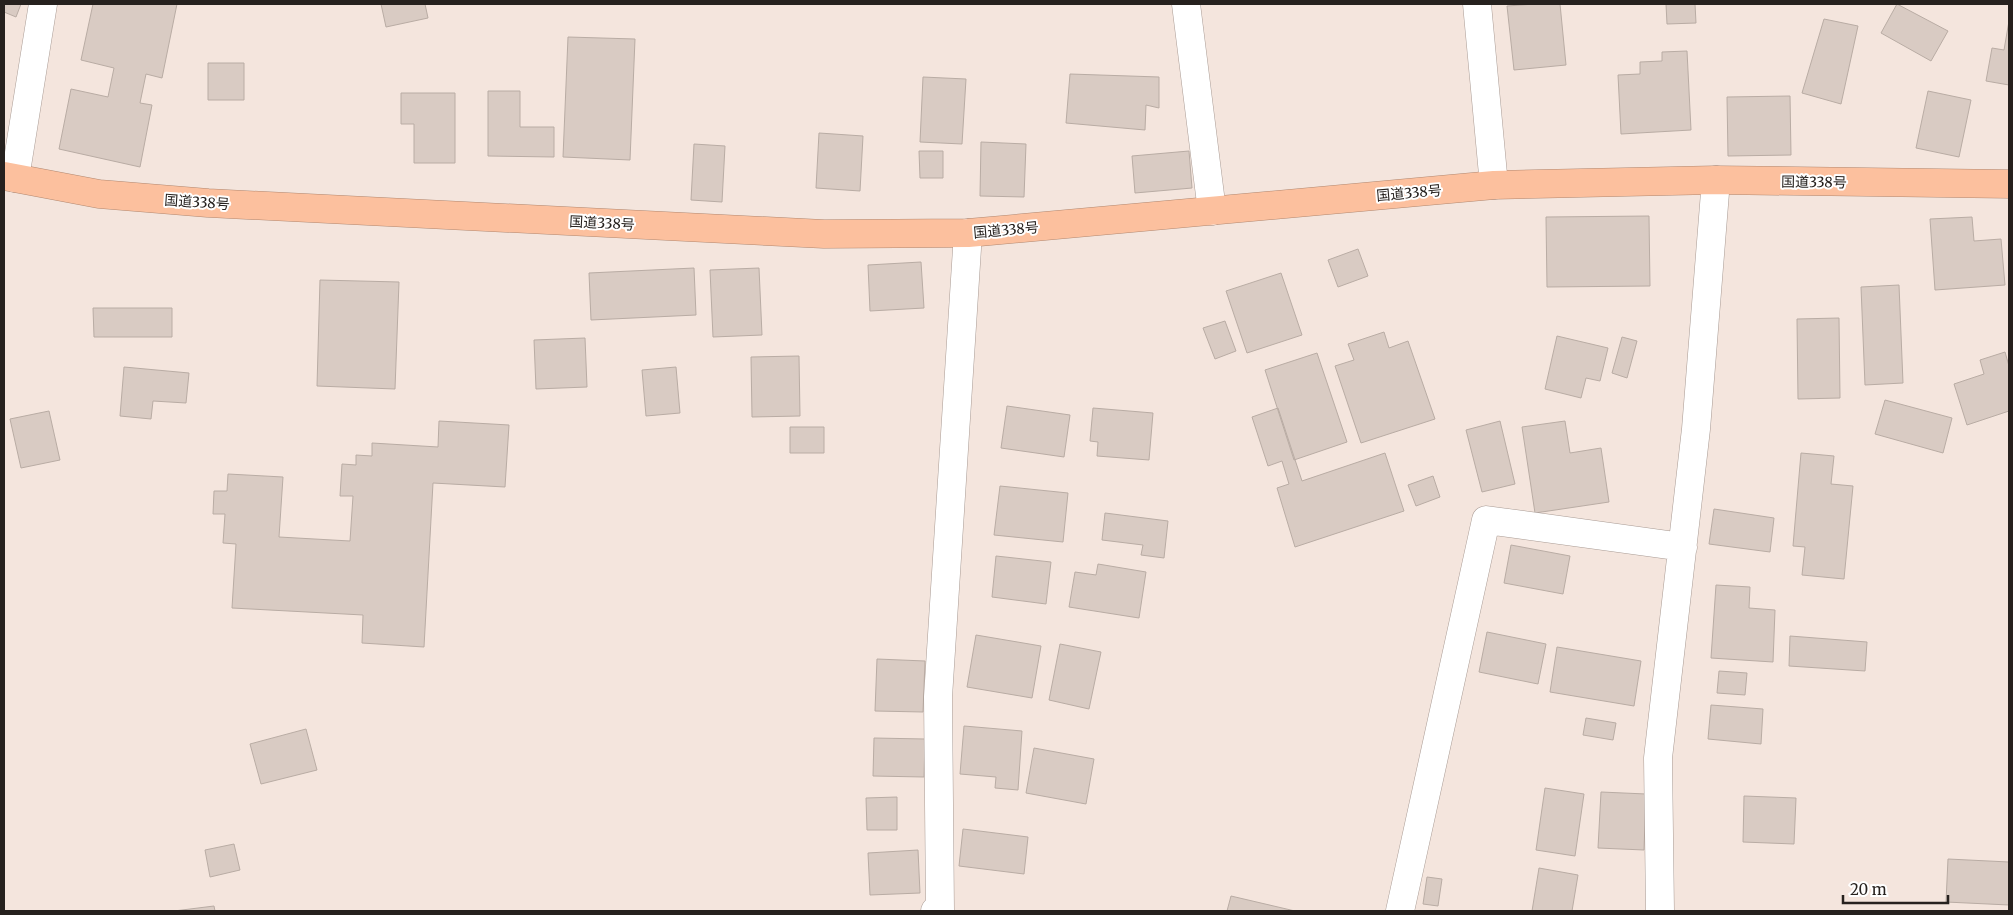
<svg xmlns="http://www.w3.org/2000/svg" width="2013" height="915" viewBox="0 0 2013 915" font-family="Merriweather,'Noto Sans JP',serif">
<rect width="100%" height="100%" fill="#f4e5dd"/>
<path fill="#d9cbc3" stroke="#b9aca4" d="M 4,4 L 21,4 L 16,17 L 4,12 Z
M 93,4 L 177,4 L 162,78 L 146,74 L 140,103 L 152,105 L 140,167 L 59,149 L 71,89 L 108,97 L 114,68 L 81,60 Z
M 381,4 L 425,4 L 428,18 L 386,27 Z
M 1535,4 L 1560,4 L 1566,65 L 1514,70 L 1507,6 Z
M 1666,4 L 1695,4 L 1696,23 L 1667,24 Z
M 1897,4 L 1948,31 L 1931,61 L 1881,33 Z
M 1824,19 L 1858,26 L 1841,104 L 1802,93 Z
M 2009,21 L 2009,85 L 1986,81 L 1992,48 L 2004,50 Z
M 568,37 L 635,39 L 630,160 L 563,157 Z
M 1687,51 L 1691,130 L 1621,134 L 1618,75 L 1640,74 L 1640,62 L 1662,61 L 1662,52 Z
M 208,63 L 244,63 L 244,100 L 208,100 Z
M 1070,74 L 1159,77 L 1159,108 L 1146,105 L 1145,130 L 1066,123 Z
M 923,77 L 966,79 L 962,144 L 920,142 Z
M 488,91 L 520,91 L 520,127 L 554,127 L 554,157 L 488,156 Z
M 1928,91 L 1971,100 L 1959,157 L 1916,148 Z
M 401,93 L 455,93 L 455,163 L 414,163 L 414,124 L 401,124 Z
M 1790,96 L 1791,155 L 1728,156 L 1727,97 Z
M 819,133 L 863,136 L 860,191 L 816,188 Z
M 981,142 L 1026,144 L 1024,197 L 980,196 Z
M 694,144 L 725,146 L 722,202 L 691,200 Z
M 919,151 L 943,151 L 943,178 L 920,178 Z
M 1189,151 L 1192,188 L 1135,193 L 1132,156 Z
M 1649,216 L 1650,286 L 1547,287 L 1546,217 Z
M 1972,217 L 1974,241 L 2001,239 L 2005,285 L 1935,290 L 1930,219 Z
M 1358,249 L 1368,276 L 1338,287 L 1328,260 Z
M 921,262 L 924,308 L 870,311 L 868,265 Z
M 694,268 L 696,315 L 591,320 L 589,273 Z
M 759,268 L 762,335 L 713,337 L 710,270 Z
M 1281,273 L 1302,335 L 1247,353 L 1226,291 Z
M 320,280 L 399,282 L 395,389 L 317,386 Z
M 1899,285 L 1903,383 L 1865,385 L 1861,287 Z
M 93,308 L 172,308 L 172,337 L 94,337 Z
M 1839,318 L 1840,398 L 1798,399 L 1797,319 Z
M 1225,321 L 1236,351 L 1215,359 L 1203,328 Z
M 1384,332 L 1389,348 L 1408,341 L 1435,419 L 1361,443 L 1335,366 L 1354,360 L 1348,344 Z
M 1557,336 L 1608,348 L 1600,381 L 1586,378 L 1581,398 L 1545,389 Z
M 1622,337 L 1637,341 L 1627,378 L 1612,373 Z
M 585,338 L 587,387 L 536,389 L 534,340 Z
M 2005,352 L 2009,366 L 2009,411 L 1967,425 L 1954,384 L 1984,374 L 1980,360 Z
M 1317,353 L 1347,442 L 1294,460 L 1265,370 Z
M 799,356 L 800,416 L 752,417 L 751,357 Z
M 124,367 L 189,373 L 186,403 L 153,401 L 151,419 L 120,416 Z
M 676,367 L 680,413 L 646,416 L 642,370 Z
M 1885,400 L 1952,418 L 1943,453 L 1875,434 Z
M 1007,406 L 1070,415 L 1064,457 L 1001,448 Z
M 1093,408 L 1153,413 L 1149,460 L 1097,456 L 1098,442 L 1090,441 Z
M 1278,408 L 1302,481 L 1385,453 L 1404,511 L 1295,547 L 1277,488 L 1289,484 L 1282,461 L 1268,466 L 1252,417 Z
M 49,411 L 60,460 L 21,468 L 10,419 Z
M 439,421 L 509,425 L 505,487 L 433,483 L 424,647 L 362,643 L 363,615 L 232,608 L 236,544 L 223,543 L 225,514 L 213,514 L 214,491 L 227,491 L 228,474 L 283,477 L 279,537 L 350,541 L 353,496 L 340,496 L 342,464 L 356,465 L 356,455 L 372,456 L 372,443 L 438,447 Z
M 1500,421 L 1515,484 L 1482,492 L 1466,430 Z
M 1565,421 L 1570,453 L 1601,448 L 1609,502 L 1535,513 L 1522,427 Z
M 790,427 L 824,427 L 824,453 L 790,453 Z
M 1801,453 L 1834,456 L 1831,484 L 1853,486 L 1844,579 L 1802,575 L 1805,547 L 1793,546 Z
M 1433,476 L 1440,497 L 1416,506 L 1408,485 Z
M 1000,486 L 1068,493 L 1063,542 L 994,535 Z
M 1714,509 L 1774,518 L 1770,552 L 1709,544 Z
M 1105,513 L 1168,521 L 1164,558 L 1141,555 L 1143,545 L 1102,540 Z
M 1511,545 L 1570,556 L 1563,594 L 1504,583 Z
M 996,556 L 1051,562 L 1046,604 L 992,597 Z
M 1098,564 L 1146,572 L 1139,618 L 1069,607 L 1075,572 L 1096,575 Z
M 1716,585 L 1750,587 L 1749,608 L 1775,610 L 1773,662 L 1711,658 Z
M 1487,632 L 1546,644 L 1538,684 L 1479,672 Z
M 976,635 L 1041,646 L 1032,698 L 967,687 Z
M 1790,636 L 1867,642 L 1865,671 L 1789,666 Z
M 1060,644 L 1101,652 L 1089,709 L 1049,700 Z
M 1557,647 L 1641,661 L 1634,706 L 1550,692 Z
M 877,659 L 925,661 L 923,712 L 875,711 Z
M 1719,671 L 1747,673 L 1745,695 L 1717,693 Z
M 1711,705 L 1763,709 L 1761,744 L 1708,739 Z
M 1586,718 L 1616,723 L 1613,740 L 1583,735 Z
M 964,726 L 1022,731 L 1018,790 L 995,788 L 996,777 L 960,774 Z
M 306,729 L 317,770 L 261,784 L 250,744 Z
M 874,738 L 925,739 L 924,777 L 873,776 Z
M 1034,748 L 1094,759 L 1086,804 L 1026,793 Z
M 1545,788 L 1584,794 L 1575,856 L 1536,850 Z
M 1601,792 L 1646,794 L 1644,850 L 1598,848 Z
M 1744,796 L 1796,798 L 1794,844 L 1743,842 Z
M 897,797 L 897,830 L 867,830 L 866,798 Z
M 963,829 L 1028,837 L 1024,874 L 959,866 Z
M 234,844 L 240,870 L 210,877 L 205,850 Z
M 918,850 L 920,893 L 870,895 L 868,853 Z
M 1948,859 L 2009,862 L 2009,905 L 1946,902 Z
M 1539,868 L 1578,875 L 1572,911 L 1532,911 Z
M 1427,877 L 1442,879 L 1438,906 L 1423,904 Z
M 1231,896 L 1295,911 L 1227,911 Z
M 214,906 L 215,911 L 174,911 Z"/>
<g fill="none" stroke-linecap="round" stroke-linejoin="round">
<defs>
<path id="minor" d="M 1186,4 L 1212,211
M 1477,4 L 1494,185
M 15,178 L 43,4
M 935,911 L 940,910 L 938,697 L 968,233
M 1400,911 L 1486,520 L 1683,547
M 1660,911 L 1658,758 L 1696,429 L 1716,180"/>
<path id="highway" d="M 4,176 L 99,194 L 208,203 L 824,234 L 968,233 L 1494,185 L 1716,180 L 2009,184"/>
</defs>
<use href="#minor" stroke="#a99b94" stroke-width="29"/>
<use href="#highway" stroke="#b18871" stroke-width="29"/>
<use href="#minor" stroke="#fff" stroke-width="28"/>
<use href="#highway" stroke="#fcc09e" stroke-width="28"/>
</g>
<g text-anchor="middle" stroke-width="4" stroke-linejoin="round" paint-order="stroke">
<g font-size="14" fill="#26211e" stroke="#fff">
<text transform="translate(1814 182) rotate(1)" y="5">国道338号</text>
<text transform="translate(1409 193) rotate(-5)" y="5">国道338号</text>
<text transform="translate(197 202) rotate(4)" y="5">国道338号</text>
<text transform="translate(602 223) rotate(3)" y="5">国道338号</text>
<text transform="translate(1006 230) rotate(-5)" y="5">国道338号</text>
</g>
</g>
<rect width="2013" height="915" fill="none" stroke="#26211e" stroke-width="10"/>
<path d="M1843 895v8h105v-8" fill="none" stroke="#26211e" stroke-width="2.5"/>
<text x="1850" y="895" font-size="15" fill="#26211e" stroke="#ffffff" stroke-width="4" paint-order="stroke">20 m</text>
</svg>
